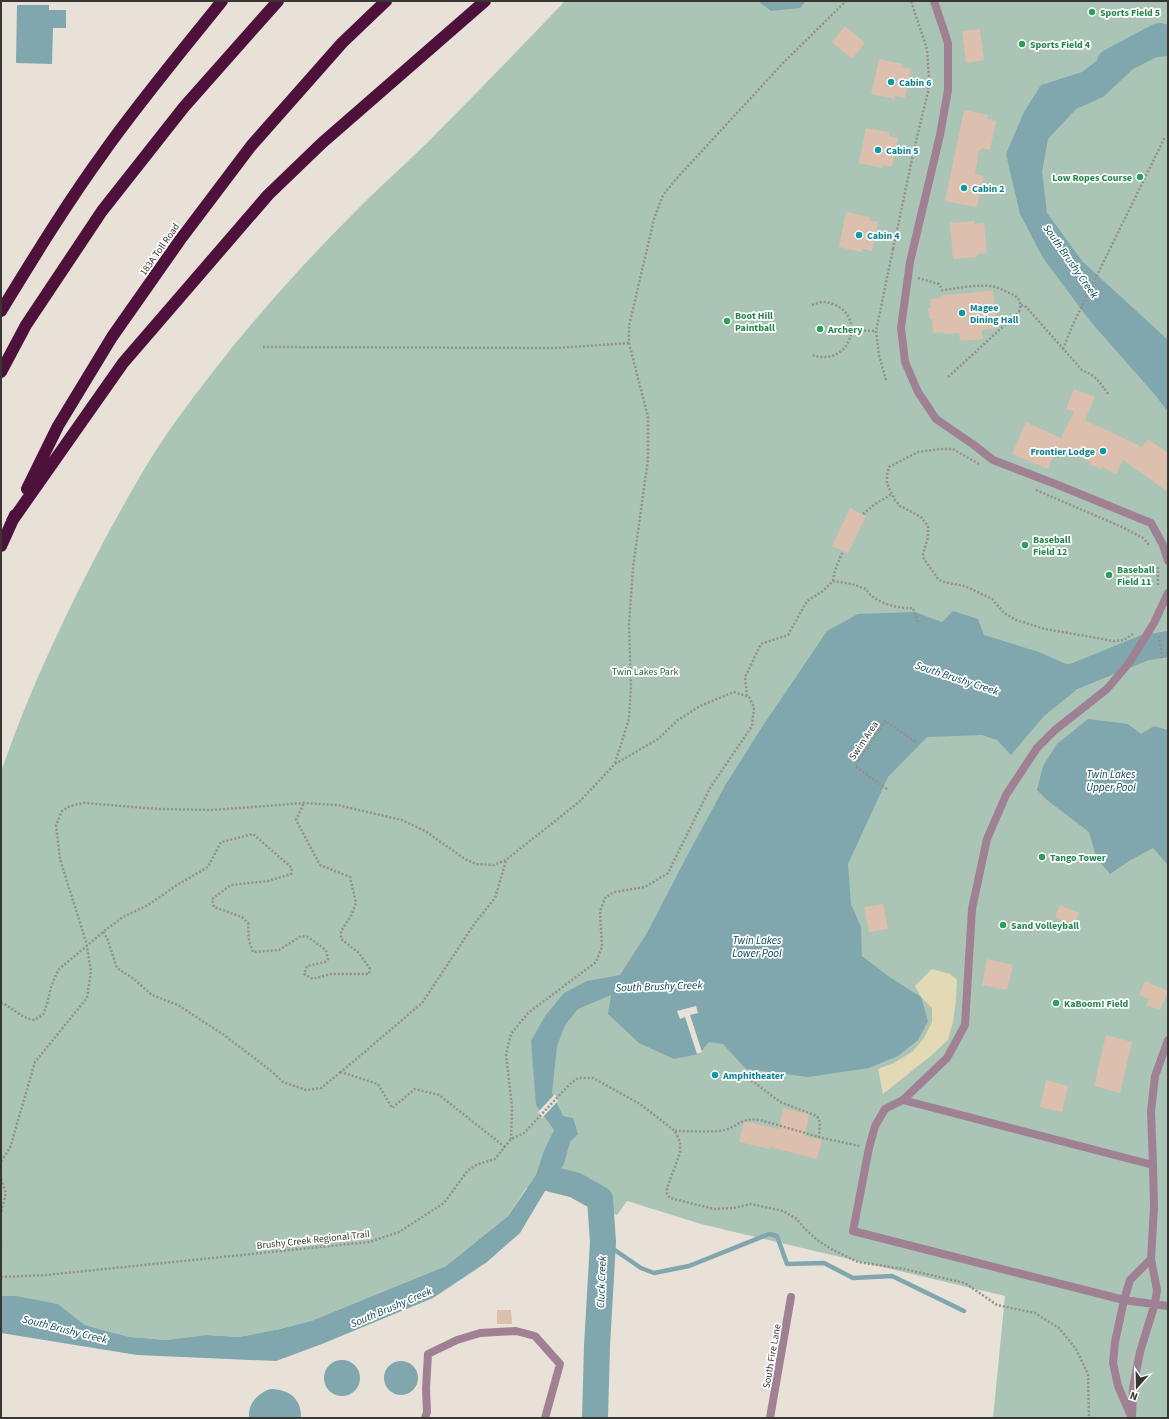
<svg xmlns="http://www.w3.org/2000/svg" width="1169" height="1419" viewBox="0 0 1169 1419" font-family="'Source Sans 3',sans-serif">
<rect width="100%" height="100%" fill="#e8e1d8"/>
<path fill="#aac5b5" d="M 565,1 L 1168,1 L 1168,1418 L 993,1418 L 1005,1296 L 701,1224 L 627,1201 L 617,1215 L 548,1186 L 526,1188 L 508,1216 L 446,1266 L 311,1321 L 280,1329 L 239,1337 L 206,1335 L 167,1340 L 130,1337 L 85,1325 L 58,1304 L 1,1296 L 1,772 C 29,690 66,613 106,537 C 127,499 148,460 173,425 C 226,351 285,282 349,218 C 374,192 400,169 426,144 C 473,97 519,49 565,1 Z"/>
<path fill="#e3d9b4" d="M 932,969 L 950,974 L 957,980 L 956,1000 L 953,1022 L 948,1040 L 933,1054 L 883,1094 L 878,1069 L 894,1063 L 912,1052 L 924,1038 L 932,1022 L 932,1008 L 921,997 L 915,986 Z"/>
<path fill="#80a6ae" d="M 758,1 L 806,1 L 800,8 L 771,11 Z
M 17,5 L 49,5 L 49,10 L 66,10 L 66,28 L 53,28 L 52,64 L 16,63 Z
M 1164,27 L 1168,28 L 1168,56 L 1157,57 L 1133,69 L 1103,97 L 1076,109 L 1048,139 L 1042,172 L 1047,213 L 1083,262 L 1168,340 L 1168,412 L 1156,396 L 1090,321 L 1043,258 L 1020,214 L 1006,154 L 1024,112 L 1041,85 L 1082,72 L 1103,56 L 1123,45 L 1150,45 L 1156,33 Z
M 953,611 L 978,619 L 984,635 L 1039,652 L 1073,667 L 1082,667 L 1091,664 L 1092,672 L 1088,680 L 1081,680 L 1075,691 L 1044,716 L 1011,755 L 997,740 L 982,735 L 927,737 L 888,777 L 848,864 L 851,904 L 861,927 L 862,956 L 888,976 L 921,997 L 928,1021 L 918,1040 L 898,1056 L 869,1068 L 808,1077 L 746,1069 L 723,1044 L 709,1042 L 699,1054 L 674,1059 L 639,1043 L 608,1014 L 611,995 L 578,1009 L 565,1025 L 557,1046 L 552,1093 L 563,1116 L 573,1118 L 578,1134 L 570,1142 L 564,1164 L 548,1186 L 520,1233 L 487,1262 L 433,1298 L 322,1344 L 276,1361 L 137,1355 L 1,1333 L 1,1296 L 16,1296 L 58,1304 L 85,1325 L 103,1330 L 130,1337 L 167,1340 L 206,1335 L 239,1337 L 280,1329 L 311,1321 L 446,1266 L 508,1216 L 536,1175 L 544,1151 L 554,1130 L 536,1105 L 531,1041 L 545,1016 L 564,993 L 587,981 L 620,975 L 647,933 L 687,856 L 726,784 L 762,727 L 827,631 L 858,614 L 915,612 L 942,622 Z
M 1088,719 L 1128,724 L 1141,734 L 1154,726 L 1168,730 L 1168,865 L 1153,848 L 1129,861 L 1110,874 L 1096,857 L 1089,832 L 1047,800 L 1037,790 L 1043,766 L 1057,744 Z
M324 1378a18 18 0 1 1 36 0a18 18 0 1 1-36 0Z
M384 1378a17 17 0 1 1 34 0a17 17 0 1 1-34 0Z
M 270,1389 C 289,1389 302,1399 301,1418 L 249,1418 C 248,1403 257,1394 270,1389 Z"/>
<path fill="#e8e1d8" d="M 696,1006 L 698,1013 L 690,1015 L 702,1052 L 697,1054 L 685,1017 L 680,1019 L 677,1011 Z
M 555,1094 L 558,1101 L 542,1118 L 538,1112 Z"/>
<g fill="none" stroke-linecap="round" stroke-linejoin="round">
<path stroke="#80a6ae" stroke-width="4.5" d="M 603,1242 L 641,1268 L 654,1273 L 689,1266 L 769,1234 L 777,1236 L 787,1264 L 824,1263 L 853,1278 L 892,1276 L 964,1311"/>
<path stroke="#80a6ae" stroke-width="26" d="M 1110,62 L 1159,36 L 1168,38
M 1058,680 L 1075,676 L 1144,648 L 1168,644
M 551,1179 L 575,1185 L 600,1199 L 603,1242 L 597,1346 L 595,1418"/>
</g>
<path fill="#dcbfac" d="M 845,26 L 865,43 L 852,59 L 832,42 Z
M 980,29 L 984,60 L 966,63 L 962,31 Z
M 879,59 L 902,64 L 901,67 L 911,69 L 905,98 L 895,96 L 895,99 L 871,94 Z
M 964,110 L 988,115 L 987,119 L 996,121 L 990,150 L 981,148 L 980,151 L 979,150 L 975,174 L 984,176 L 977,207 L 945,201 Z
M 866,128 L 889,132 L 889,136 L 898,138 L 892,167 L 883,165 L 882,168 L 859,163 Z
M 846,212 L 870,217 L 869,220 L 878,222 L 872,251 L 863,249 L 862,252 L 839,247 Z
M 975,221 L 974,224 L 984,223 L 987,253 L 977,254 L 977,257 L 953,259 L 950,223 Z
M 993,290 L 997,328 L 982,330 L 983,339 L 960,341 L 959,333 L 944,334 L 943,332 L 933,333 L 932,319 L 930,319 L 928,308 L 931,307 L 930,299 L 941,298 L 940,296 Z
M 1074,389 L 1095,397 L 1085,420 L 1142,447 L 1148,439 L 1168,453 L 1168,492 L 1123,460 L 1116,474 L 1102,467 L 1100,469 L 1089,464 L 1091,462 L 1058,447 L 1048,469 L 1012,454 L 1026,422 L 1061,438 L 1074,412 L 1066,409 Z
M 850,508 L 866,516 L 848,553 L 832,546 Z
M 883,904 L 888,929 L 869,932 L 864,907 Z
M 1060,905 L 1079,913 L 1074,925 L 1055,917 Z
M 987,959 L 1013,965 L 1007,990 L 982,985 Z
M 1145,981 L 1168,991 L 1160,1010 L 1146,1005 L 1149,999 L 1139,995 Z
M 1106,1035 L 1132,1042 L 1120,1093 L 1094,1086 Z
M 1046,1080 L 1068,1086 L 1062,1112 L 1040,1107 Z
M 783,1108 L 809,1114 L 805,1136 L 822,1140 L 817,1159 L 770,1147 L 769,1149 L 739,1142 L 744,1121 L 779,1129 Z
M 497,1310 L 511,1310 L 512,1324 L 497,1324 Z"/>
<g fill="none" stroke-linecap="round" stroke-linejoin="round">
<path stroke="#95908a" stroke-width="2.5" stroke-dasharray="2 2" stroke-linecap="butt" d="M 893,249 L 915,145 L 928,92 L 929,78 L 927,49 L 911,1
M 918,278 L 939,284 L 940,285 L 942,290 C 955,289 982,283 995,287 C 1000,288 1005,291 1009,293 C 1019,297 1022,301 1019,312 L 947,378
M 812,305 C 819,302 825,301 833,304 C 868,317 849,368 812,355
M 1021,305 L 1026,307 L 1082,370 C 1098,377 1099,382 1109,395
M 852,330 L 876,331
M 263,347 L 557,348 L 629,343
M 1063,349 L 1074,322 L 1164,139 L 1168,139
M 886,380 L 879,355 L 876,331 L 893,249 L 894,249
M 979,464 L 953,449 L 940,449 L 918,452 L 889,467 L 887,475 L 887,484 L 895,500 L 900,506 L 921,517 L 928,526 L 928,537 L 923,554 L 924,559 L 938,579 L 943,582 L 965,586 L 992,599 L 1004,613 L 1016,620 L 1045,629 L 1114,641 L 1124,640 L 1133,634
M 1036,490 L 1122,527 L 1143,538 L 1149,545
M 863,514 L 875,504 L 892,494
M 1158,567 L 1158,587
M 833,581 L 835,570 L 843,551
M 1159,636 L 1162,658
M 747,696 L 745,677 L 761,644 L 788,635 L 807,601 L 823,591 L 833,581 L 852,584 L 866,589 C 874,603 898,609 913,608 L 918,624
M 615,763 L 629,719 L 631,687 L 629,624 L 633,568 L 648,459 L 648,417 L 629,343 L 629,326 L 654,219 L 663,195 L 678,177 L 783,63 L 846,1
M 887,789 L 855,766 L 885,721 L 917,743
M 103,932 L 107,938 L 117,968 L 134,979 L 152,995 L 178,1005 L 224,1035 L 270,1070 L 283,1082 L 306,1090 L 321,1088 L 341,1072
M 1,1003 L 3,1003 L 24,1017 L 34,1020 L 43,1015 L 47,1004 L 51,987 L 58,970 L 103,932 L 123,917 L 148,905 L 177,885 L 208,867 L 221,842 L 253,834 L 292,868 L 291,874 L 268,881 L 231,885 L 212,899 L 214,907 L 242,917 L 248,923 L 249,941 L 253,952 L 279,950 L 301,936 L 308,937 L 326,950 L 328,959 L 325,962 L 307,966 L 304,974 L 313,979 L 331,974 L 369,974 L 370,969 L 359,953 L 341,939 L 341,931 L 351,916 L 356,903 L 350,877 L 320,865 L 296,820 L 304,803
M 737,1073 L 755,1083 L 780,1102 L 817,1116 L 820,1122 L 819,1137
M 675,1131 C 689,1131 704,1132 719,1131 C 737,1129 738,1117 760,1120 L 819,1137 L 859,1146
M 505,1147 L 439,1095 L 415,1089 L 392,1108 L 378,1084 L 341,1072 L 422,1003 L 475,923 L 495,898 L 506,861
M 1,1161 L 10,1148 L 35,1062 L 87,998 L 91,971 L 86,942 L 60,859 L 56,825 L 62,811 L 70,806 L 84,803 L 159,809 L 212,810 L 304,803 L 337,805 L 402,820 L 425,831 L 465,859 L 476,864 L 494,865 L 506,860 L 579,802 L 615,764 L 658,739 L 678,720 L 700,706 L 734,692 L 749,697 L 754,707 L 752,726 L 710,788 L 668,873 L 645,887 L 614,892 L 605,898 L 600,911 L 602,947 L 596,962 L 528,1013 L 511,1034 L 506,1054 L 512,1107 L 511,1139
M 1,1179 L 6,1193 L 1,1212
M 1,1245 L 1,1247
M 1,1277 L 46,1275 L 369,1242 L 399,1232 L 444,1203 L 468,1170 L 478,1164 L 495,1159 L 511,1139 L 523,1134 L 570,1084 L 578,1078 L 593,1078 L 640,1104 L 675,1131 L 680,1142 L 680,1153 L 667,1188 L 667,1194 L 670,1198 L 714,1209 L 734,1208 L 751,1204 L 783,1211 L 797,1219 L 804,1228 L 817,1240 L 833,1250 L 858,1262 L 904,1269 L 965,1283 L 997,1305 L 1035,1313 L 1059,1328 L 1076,1349 L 1088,1374 L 1089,1418"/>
<path stroke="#a08193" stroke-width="8" d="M 934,1 L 948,43 L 948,90 L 940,135 L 910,262 L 901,328 L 905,362 L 918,392 L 936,419 L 974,445 L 993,460 L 1058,485 L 1151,523 L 1163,545 L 1168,561
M 903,1100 L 885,1109 L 875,1126 L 869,1148 L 853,1231 L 1124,1300 L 1168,1306
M 1153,1165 L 1151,1111 L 1155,1076 L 1168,1040
M 1131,1416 L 1118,1386 L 1113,1363 L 1115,1342 L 1124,1300 L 1130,1280 L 1151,1259
M 425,1418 L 427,1412 L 426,1388 L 428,1354 L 457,1340 L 480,1333 L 516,1331 L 535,1336 L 560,1364 L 545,1418
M 1132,1418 L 1133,1388 L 1140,1352 L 1155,1303 L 1157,1290 L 1151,1259 L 1154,1207 L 1153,1165 L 903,1100 L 947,1058 L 965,1025 L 972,909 L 987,839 L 1006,795 L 1037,748 L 1055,730 L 1107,689 L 1129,663 L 1154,623 L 1168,593"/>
<path stroke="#a08193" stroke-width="8" d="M 770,1418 L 791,1297"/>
<path stroke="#4e113b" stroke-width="12" d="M 1,311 C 34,257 67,203 104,152 C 141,100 182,51 222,1
M 1,372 L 26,325 L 102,211 L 184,107 L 278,1
M 27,489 L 58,426 L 112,337 L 180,240 L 251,146 L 342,43 L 386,1
M 12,521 L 123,363 L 268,195 L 322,143 L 485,1
M 1,546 L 15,515"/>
</g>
<g fill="#2e9e5b" stroke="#fff" stroke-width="1.5">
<circle cx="1092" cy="12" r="4"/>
<circle cx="1022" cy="44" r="4"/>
<circle cx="1140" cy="177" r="4"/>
<circle cx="727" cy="321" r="4"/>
<circle cx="820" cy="329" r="4"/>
<circle cx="1025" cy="545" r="4"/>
<circle cx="1109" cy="575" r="4"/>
<circle cx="1042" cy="857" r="4"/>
<circle cx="1003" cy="925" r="4"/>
<circle cx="1056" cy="1003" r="4"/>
</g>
<g fill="#0f9aa8" stroke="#fff" stroke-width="1.5">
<circle cx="891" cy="82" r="4"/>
<circle cx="878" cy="150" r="4"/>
<circle cx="964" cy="188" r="4"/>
<circle cx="859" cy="235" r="4"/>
<circle cx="962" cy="313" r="4"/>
<circle cx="1103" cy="451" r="4"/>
<circle cx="715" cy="1075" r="4"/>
</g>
<g text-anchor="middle" stroke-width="3.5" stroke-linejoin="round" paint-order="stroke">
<g font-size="10" font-weight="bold" fill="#27864d" stroke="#fff" text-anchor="start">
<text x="1100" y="16">Sports Field 5</text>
<text x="1030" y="48">Sports Field 4</text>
<text x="1132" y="181" text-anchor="end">Low Ropes Course</text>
<text x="735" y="319">Boot Hill<tspan x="735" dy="12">Paintball</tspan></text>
<text x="828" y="333">Archery</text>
<text x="1033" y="543">Baseball<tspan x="1033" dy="12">Field 12</tspan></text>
<text x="1117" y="573">Baseball<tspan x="1117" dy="12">Field 11</tspan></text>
<text x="1050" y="861">Tango Tower</text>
<text x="1011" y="929">Sand Volleyball</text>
<text x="1064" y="1007">KaBoom! Field</text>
</g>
<g font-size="10" font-weight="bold" fill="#0d838f" stroke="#fff" text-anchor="start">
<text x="899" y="86">Cabin 6</text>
<text x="886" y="154">Cabin 5</text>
<text x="972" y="192">Cabin 2</text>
<text x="867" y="239">Cabin 4</text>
<text x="970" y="311">Magee<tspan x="970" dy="12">Dining Hall</tspan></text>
<text x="1095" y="455" text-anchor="end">Frontier Lodge</text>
<text x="723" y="1079">Amphitheater</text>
</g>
<g font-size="10" fill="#383632" stroke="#fff">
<text transform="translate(159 249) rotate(-55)" y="4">183A Toll Road</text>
<text transform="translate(863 740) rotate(-56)" y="4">Swim Area</text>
<text transform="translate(313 1239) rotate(-6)" y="4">Brushy Creek Regional Trail</text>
<text transform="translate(771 1356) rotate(-80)" y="4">South Fire Lane</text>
</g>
<g font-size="10" fill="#2b6146" stroke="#fff">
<text x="645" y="675">Twin Lakes Park</text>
</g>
<g font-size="11" font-style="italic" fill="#09454e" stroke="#fff">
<text transform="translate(1071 261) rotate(55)" y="4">South Brushy Creek</text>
<text transform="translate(957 678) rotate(18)" y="4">South Brushy Creek</text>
<text x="1111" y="778">Twin Lakes<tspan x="1111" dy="13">Upper Pool</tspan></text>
<text x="757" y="944">Twin Lakes<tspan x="757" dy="13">Lower Pool</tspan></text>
<text transform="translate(659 986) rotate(-2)" y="4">South Brushy Creek</text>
<text transform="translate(601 1282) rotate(-88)" y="4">Cluck Creek</text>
<text transform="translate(391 1307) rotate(-23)" y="4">South Brushy Creek</text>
<text transform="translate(65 1329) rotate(14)" y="4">South Brushy Creek</text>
</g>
</g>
<rect width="1169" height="1419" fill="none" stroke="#383632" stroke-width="4"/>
<g transform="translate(1137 1387) rotate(200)" stroke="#ffffff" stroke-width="3" paint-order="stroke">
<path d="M0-3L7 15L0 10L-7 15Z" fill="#383632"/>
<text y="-6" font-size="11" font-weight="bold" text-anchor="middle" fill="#383632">N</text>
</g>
</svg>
